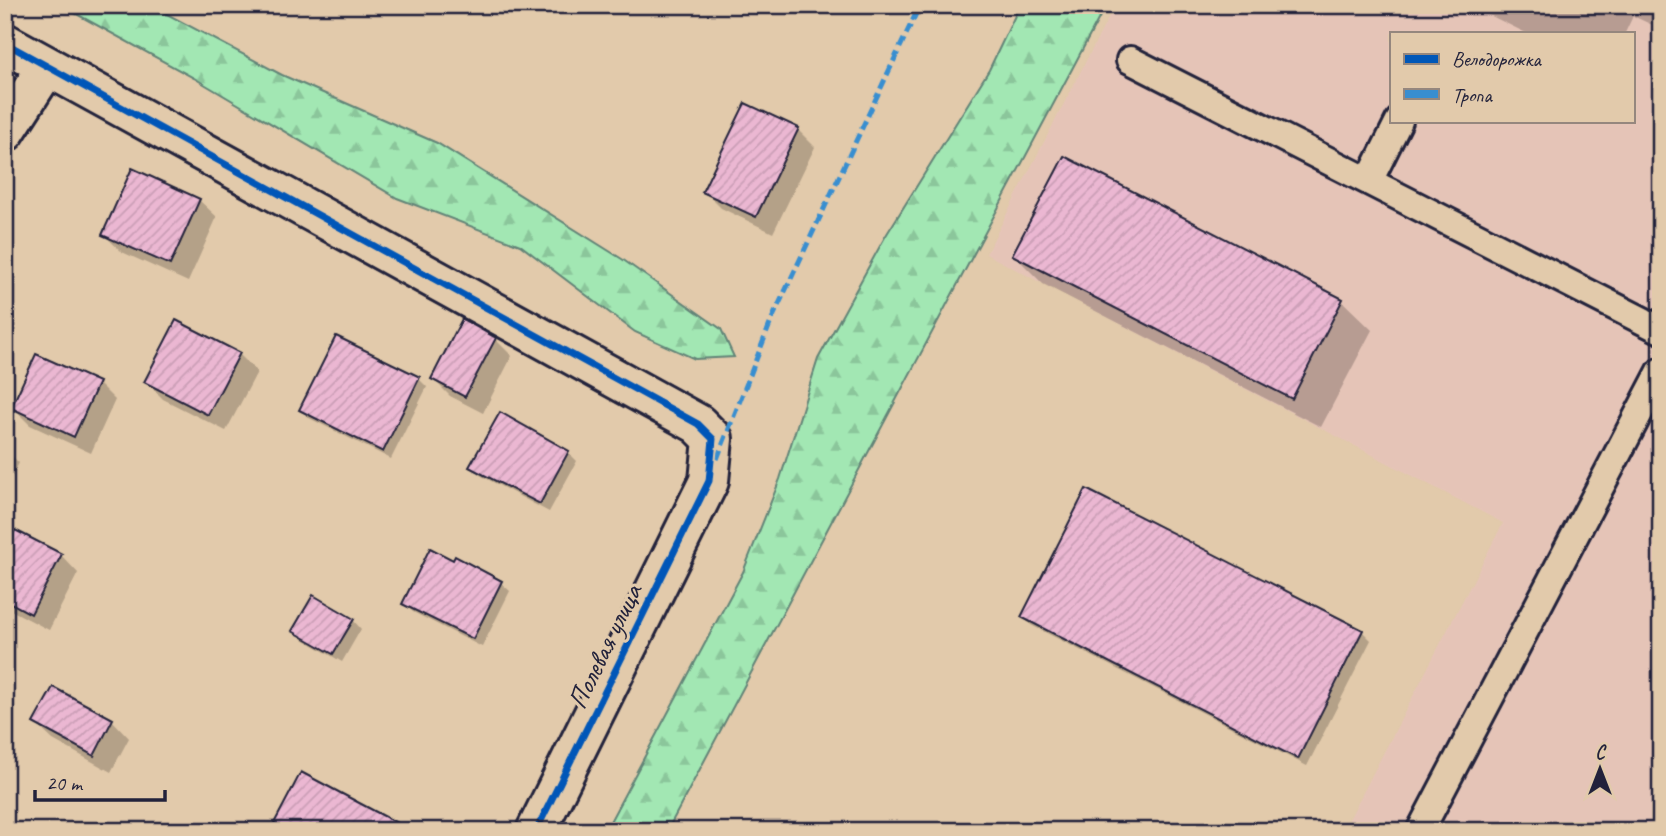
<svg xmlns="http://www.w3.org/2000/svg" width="1666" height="836" viewBox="0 0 1666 836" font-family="Caveat,sans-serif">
<defs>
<pattern id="forest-firs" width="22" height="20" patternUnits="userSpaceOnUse" patternTransform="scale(1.75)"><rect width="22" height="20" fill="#a2e7b3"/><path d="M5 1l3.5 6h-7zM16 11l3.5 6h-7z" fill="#8bc69b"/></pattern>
<pattern id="building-hatch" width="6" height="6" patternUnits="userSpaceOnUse" patternTransform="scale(1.75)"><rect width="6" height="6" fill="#ebb7d2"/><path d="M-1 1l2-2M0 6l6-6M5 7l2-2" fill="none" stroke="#c99db5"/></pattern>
</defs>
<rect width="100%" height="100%" fill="#e2caab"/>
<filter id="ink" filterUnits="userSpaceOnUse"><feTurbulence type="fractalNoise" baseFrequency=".0143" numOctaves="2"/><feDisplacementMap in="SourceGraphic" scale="14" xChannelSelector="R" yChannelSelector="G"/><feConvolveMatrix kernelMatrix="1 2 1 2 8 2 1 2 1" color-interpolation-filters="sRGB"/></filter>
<g filter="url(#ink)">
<path fill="#e5c4b7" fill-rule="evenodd" d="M 1115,5 L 1661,5 L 1661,831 L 1343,831 L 1503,523 L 986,254 ZM 1391,33 L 1633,33 L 1633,121 L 1391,121 Z"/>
<path fill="url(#forest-firs)" stroke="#628477" stroke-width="2" d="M 60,5 L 150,5 L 282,75 L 437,143 L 622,259 L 721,329 L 734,357 L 695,359 L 635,332 L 520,245 L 397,198 L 194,78 Z
M 1020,5 L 1106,5 L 667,831 L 605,831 L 743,572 L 780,479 L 818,359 L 885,237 L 989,70 Z"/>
<path fill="#0003" d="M 1469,5 L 1661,5 L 1661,29 L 1633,16 L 1625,33 L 1526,33 Z
M 798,130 L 815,147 L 773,233 L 721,208 L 704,191 Z
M 1064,158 L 1342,301 L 1372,330 L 1321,427 L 1043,284 L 1014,255 Z
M 199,200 L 217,217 L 188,282 L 122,252 L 104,235 Z
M 177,322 L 239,354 L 257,372 L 226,431 L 163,399 L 146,382 Z
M 495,339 L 512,356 L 483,413 L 450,396 L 433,379 Z
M 419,379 L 427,387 L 391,459 L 309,418 L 301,409 Z
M 98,383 L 115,400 L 91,453 L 30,425 L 13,408 Z
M 5,449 L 19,463 L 5,490 Z
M 568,452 L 577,461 L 549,512 L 480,475 L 472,467 Z
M 5,553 L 61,555 L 78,573 L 49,630 L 5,607 Z
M 455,559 L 501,583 L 510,591 L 482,647 L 413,612 L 404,604 Z
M 1023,617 L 1362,631 L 1371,640 L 1307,766 L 1031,625 Z
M 353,620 L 361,629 L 342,662 L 303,639 L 295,630 Z
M 112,720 L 129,738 L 111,772 L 53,740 L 35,723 Z"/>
<path fill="url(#building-hatch)" stroke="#22223b" stroke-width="2" d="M 745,103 L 799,128 L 756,217 L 702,192 Z
M 1064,156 L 1343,299 L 1292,399 L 1012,255 Z
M 132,168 L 200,199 L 170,265 L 102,235 Z
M 462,319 L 496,338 L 465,397 L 431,379 Z
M 176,320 L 240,353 L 208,415 L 144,382 Z
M 336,336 L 420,377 L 383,452 L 299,410 Z
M 36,354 L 99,382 L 74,437 L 11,408 Z
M 500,412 L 569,451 L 540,504 L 469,467 Z
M 1086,489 L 1363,630 L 1298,759 L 1021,617 Z
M 15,530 L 62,554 L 31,614 L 5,600 L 5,549 Z
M 430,548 L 453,560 L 455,556 L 502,581 L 473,639 L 402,604 Z
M 313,595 L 354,619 L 333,654 L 292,631 Z
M 53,687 L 113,719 L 94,756 L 33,723 Z
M 301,772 L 412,831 L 270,831 Z"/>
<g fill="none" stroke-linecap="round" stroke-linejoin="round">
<defs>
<path id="lane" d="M 1130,60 L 1661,330
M 1369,181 L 1399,121
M 1420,831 L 1661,371"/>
<path id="street" d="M 5,43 L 698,424 L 713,439 L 709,481 L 536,831
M 5,132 L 47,67"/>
</defs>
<use href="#lane" stroke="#22223b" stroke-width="32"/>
<use href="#street" stroke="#22223b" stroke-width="44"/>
<use href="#lane" stroke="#e2caab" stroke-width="26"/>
<use href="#street" stroke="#e2caab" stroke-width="38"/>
<path stroke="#398ed0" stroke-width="5" stroke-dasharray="10 5" stroke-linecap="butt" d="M 717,459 L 772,319 L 920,5"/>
<defs>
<path id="cycleway" d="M 5,43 L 698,424 L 713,439 L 709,481 L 536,831"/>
</defs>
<use href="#cycleway" stroke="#e2caab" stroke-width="11"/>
<use href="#cycleway" stroke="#0057b8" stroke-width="7"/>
</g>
</g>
<g text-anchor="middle" stroke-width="6" stroke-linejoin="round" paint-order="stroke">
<g font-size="28" fill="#22223b" stroke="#e2caab">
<text transform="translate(604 646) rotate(-64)" y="10">Полевая улица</text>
</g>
</g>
<rect width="1666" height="836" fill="none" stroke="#e2caab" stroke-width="28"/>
<rect x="14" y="14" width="1638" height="808" fill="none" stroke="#22223b" stroke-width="2.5" filter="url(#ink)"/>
<rect x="1390" y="32" width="245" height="91" fill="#e2caab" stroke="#95877e" stroke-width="2"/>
<rect x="1404" y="54" width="35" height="10" fill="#0057b8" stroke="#95877e" stroke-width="2"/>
<text x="1452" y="66" font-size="21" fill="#22223b">Велодорожка</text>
<rect x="1404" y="89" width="35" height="10" fill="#398ed0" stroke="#95877e" stroke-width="2"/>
<text x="1452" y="102" font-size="21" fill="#22223b">Тропа</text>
<g transform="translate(1600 769)" stroke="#e2caab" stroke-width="5" paint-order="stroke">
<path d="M0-5L12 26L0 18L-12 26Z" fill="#22223b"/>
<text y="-10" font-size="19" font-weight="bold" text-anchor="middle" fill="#22223b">С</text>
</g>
<path d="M35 790v10h130v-10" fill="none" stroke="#22223b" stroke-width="3.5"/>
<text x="46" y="790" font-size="21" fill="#22223b" stroke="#e2caab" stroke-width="5" paint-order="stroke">20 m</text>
</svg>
